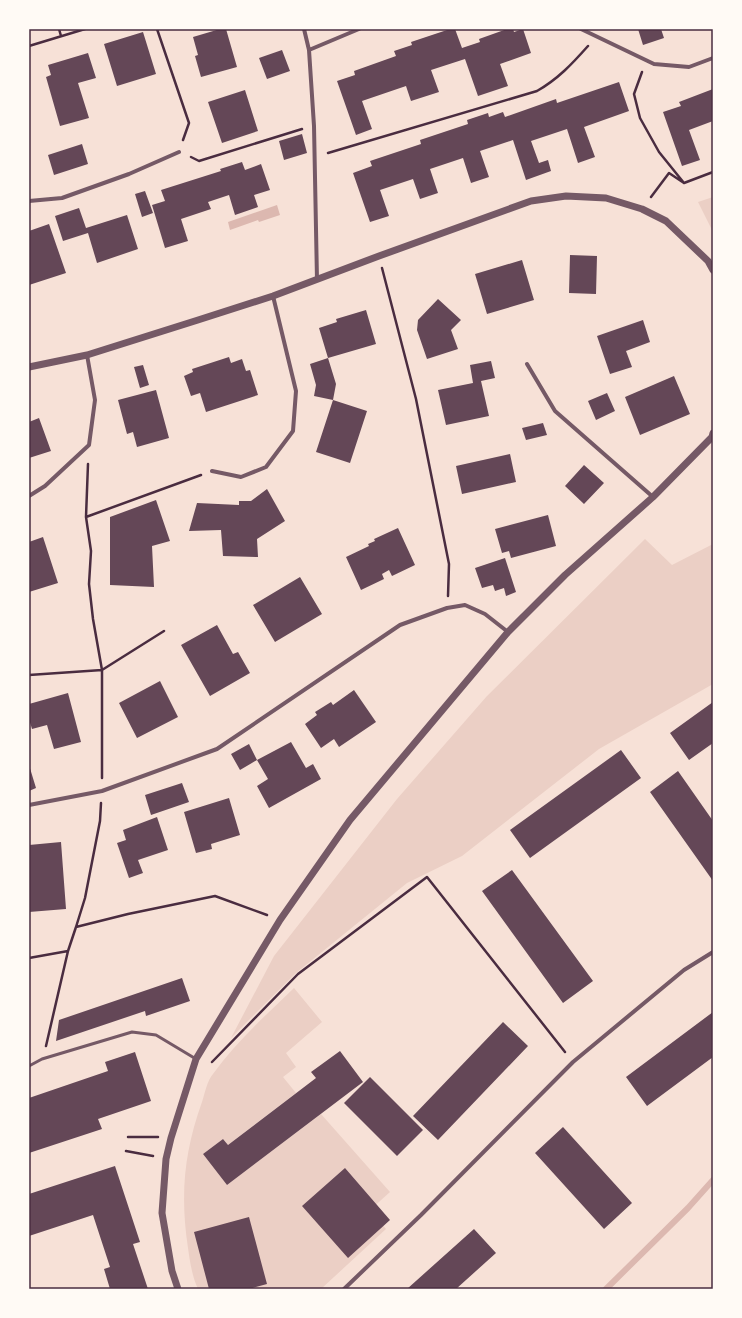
<svg xmlns="http://www.w3.org/2000/svg" width="742" height="1318" viewBox="0 0 742 1318" font-family="Mulish,sans-serif">
<rect width="100%" height="100%" fill="#f7e1d7"/>
<path fill="#ebcfc5" d="M 713,197 L 713,232 L 698,202 Z
M 645,539 L 672,565 L 713,544 L 713,684 L 599,749 L 462,856 L 407,883 L 296,973 L 231,1038 L 274,956 L 397,799 L 487,696 Z
M 294,988 L 322,1022 L 286,1053 L 296,1067 L 283,1077 L 296,1093 L 228,1145 L 223,1139 L 203,1154 L 227,1185 L 321,1114 L 390,1192 L 370,1210 L 386,1229 L 321,1289 L 198,1289 C 192,1276 190,1262 188,1248 C 180,1195 184,1152 202,1102 C 205,1093 207,1081 213,1074 C 236,1042 266,1015 294,988 Z"/>
<path fill="#dcb8b0" d="M 277,205 L 280,215 L 259,222 L 258,220 L 230,230 L 228,222 Z"/>
<g fill="none" stroke-linecap="round" stroke-linejoin="round">
<path stroke="#dcb8b0" stroke-width="6" d="M 606,1289 L 688,1208 L 713,1180"/>
</g>
<path fill="#644757" d="M 220,29 L 226,29 L 237,67 L 201,77 L 195,56 L 198,55 L 193,37 Z
M 450,29 L 455,29 L 462,48 L 480,42 L 479,39 L 507,29 L 513,29 L 514,32 L 523,29 L 531,53 L 500,64 L 508,86 L 478,96 L 465,59 L 431,70 L 439,92 L 411,101 L 406,86 L 362,101 L 372,129 L 356,135 L 337,81 L 355,75 L 354,71 L 396,56 L 394,51 L 412,45 L 411,42 Z
M 638,29 L 661,29 L 664,38 L 643,45 Z
M 143,32 L 156,74 L 117,86 L 104,44 Z
M 282,50 L 290,71 L 267,79 L 259,58 Z
M 88,53 L 96,78 L 78,83 L 89,118 L 60,126 L 46,77 L 51,75 L 48,65 Z
M 619,82 L 629,111 L 584,127 L 595,157 L 578,163 L 567,129 L 531,141 L 539,163 L 548,160 L 551,171 L 526,180 L 513,140 L 480,151 L 489,177 L 471,183 L 463,158 L 430,169 L 438,193 L 420,199 L 413,179 L 380,190 L 389,216 L 370,222 L 353,173 L 372,166 L 370,161 L 421,144 L 420,140 L 468,124 L 467,120 L 488,113 L 489,117 L 503,112 L 505,117 L 556,99 L 557,103 Z
M 713,89 L 713,121 L 689,130 L 700,160 L 682,166 L 663,112 L 681,106 L 679,102 Z
M 245,90 L 258,131 L 222,143 L 208,102 Z
M 302,134 L 307,153 L 284,160 L 279,141 Z
M 82,144 L 88,164 L 54,175 L 48,155 Z
M 242,162 L 245,170 L 261,164 L 270,190 L 254,195 L 258,207 L 235,215 L 229,195 L 208,202 L 211,209 L 181,219 L 188,241 L 165,248 L 152,205 L 165,201 L 161,190 L 221,171 L 220,169 Z
M 145,191 L 153,213 L 142,217 L 135,194 Z
M 79,208 L 86,228 L 127,215 L 138,249 L 97,263 L 88,233 L 63,241 L 55,216 Z
M 49,224 L 66,273 L 29,285 L 29,231 Z
M 570,255 L 597,256 L 596,294 L 569,293 Z
M 522,260 L 534,300 L 487,314 L 475,274 Z
M 438,299 L 461,320 L 451,330 L 458,349 L 427,359 L 417,330 L 418,320 Z
M 366,310 L 376,344 L 328,358 L 319,328 L 337,322 L 336,319 Z
M 643,320 L 650,342 L 626,351 L 632,367 L 610,374 L 597,336 Z
M 229,357 L 231,363 L 242,359 L 246,371 L 250,370 L 258,395 L 206,412 L 200,393 L 191,396 L 184,376 L 193,372 L 192,369 Z
M 328,358 L 336,384 L 333,400 L 314,396 L 316,385 L 310,364 Z
M 491,361 L 495,378 L 481,381 L 489,416 L 446,425 L 438,390 L 473,383 L 470,365 Z
M 143,365 L 149,385 L 140,388 L 134,367 Z
M 674,376 L 690,414 L 640,435 L 625,397 Z
M 156,390 L 169,438 L 137,447 L 133,432 L 127,434 L 118,400 Z
M 607,393 L 615,411 L 596,420 L 588,401 Z
M 333,400 L 367,411 L 350,463 L 316,452 Z
M 39,418 L 51,451 L 29,458 L 29,422 Z
M 543,423 L 547,435 L 526,440 L 522,428 Z
M 510,454 L 516,482 L 462,494 L 456,466 Z
M 584,465 L 604,483 L 584,504 L 565,486 Z
M 267,489 L 285,521 L 257,539 L 258,557 L 223,556 L 221,530 L 189,531 L 197,503 L 239,505 L 239,501 L 251,501 Z
M 156,500 L 170,541 L 152,546 L 154,587 L 110,585 L 110,517 Z
M 548,515 L 556,546 L 511,558 L 509,551 L 502,553 L 495,529 Z
M 398,528 L 415,565 L 392,576 L 389,570 L 382,574 L 384,579 L 361,590 L 346,557 L 369,546 L 368,544 L 375,541 L 374,539 Z
M 43,537 L 58,583 L 29,592 L 29,542 Z
M 505,558 L 516,592 L 506,596 L 504,588 L 495,591 L 493,585 L 482,588 L 475,568 Z
M 300,577 L 322,614 L 275,642 L 253,605 Z
M 217,625 L 233,654 L 238,652 L 250,673 L 210,696 L 181,645 Z
M 160,681 L 178,717 L 137,738 L 119,703 Z
M 354,690 L 376,722 L 339,747 L 334,739 L 321,748 L 305,724 L 317,715 L 315,712 L 331,702 L 333,705 Z
M 68,693 L 81,742 L 54,749 L 47,725 L 32,729 L 29,719 L 29,704 Z
M 713,702 L 713,743 L 689,760 L 670,733 Z
M 291,742 L 306,768 L 313,764 L 321,779 L 269,808 L 257,786 L 268,779 L 257,760 Z
M 249,744 L 257,760 L 240,770 L 231,754 Z
M 621,750 L 641,778 L 530,858 L 510,830 Z
M 29,765 L 36,788 L 29,791 Z
M 678,771 L 713,821 L 713,881 L 650,792 Z
M 182,783 L 189,802 L 151,815 L 145,795 Z
M 229,798 L 240,835 L 211,844 L 212,849 L 196,853 L 184,812 Z
M 157,817 L 168,850 L 138,860 L 143,873 L 129,878 L 117,843 L 126,840 L 123,830 Z
M 61,842 L 66,909 L 29,912 L 29,845 Z
M 512,870 L 593,981 L 563,1003 L 482,891 Z
M 182,978 L 190,1001 L 146,1016 L 145,1011 L 56,1041 L 59,1020 Z
M 713,1012 L 713,1057 L 647,1106 L 626,1077 Z
M 503,1022 L 528,1046 L 438,1140 L 413,1116 Z
M 340,1051 L 363,1082 L 227,1185 L 203,1154 L 223,1139 L 228,1145 L 316,1078 L 311,1072 Z
M 135,1052 L 151,1101 L 98,1119 L 102,1129 L 29,1153 L 29,1098 L 108,1071 L 105,1062 Z
M 370,1077 L 423,1130 L 397,1156 L 344,1103 Z
M 563,1127 L 632,1203 L 604,1229 L 535,1153 Z
M 115,1166 L 140,1242 L 133,1244 L 148,1289 L 110,1289 L 104,1269 L 110,1267 L 93,1215 L 29,1236 L 29,1194 Z
M 345,1168 L 390,1220 L 348,1258 L 302,1206 Z
M 249,1217 L 267,1284 L 249,1289 L 209,1289 L 194,1232 Z
M 474,1229 L 496,1253 L 456,1289 L 407,1289 Z"/>
<g fill="none" stroke-linecap="round" stroke-linejoin="round">
<path stroke="#4a2c40" stroke-width="2.5" d="M 59,29 L 61,36
M 157,29 L 189,123 L 183,140
M 29,46 L 85,29
M 642,72 L 634,94 L 640,118 L 659,152 L 684,183
M 328,153 L 537,91 C 558,79 572,64 588,46
M 191,157 L 199,161 L 302,129
M 651,197 L 669,173 L 684,183 L 713,172
M 382,268 L 416,399 L 449,564 L 448,596
M 88,464 L 86,517 L 91,551 L 89,584 L 93,619 L 102,670 L 102,778
M 86,517 L 201,475
M 29,675 L 102,670 L 164,631
M 76,927 L 85,898 L 100,821 L 101,803
M 29,958 L 68,951 L 76,927 L 128,914 L 215,896 L 267,915
M 46,1046 L 68,951
M 212,1062 L 298,974 L 427,877 L 565,1052
M 128,1137 L 158,1137
M 126,1151 L 153,1156"/>
<path stroke="#755966" stroke-width="3" d="M 29,1066 L 42,1059 L 132,1032 L 156,1035 L 196,1059"/>
<path stroke="#755966" stroke-width="4" d="M 304,29 L 309,50 L 314,126 L 317,280
M 581,29 L 654,64 L 689,67 L 713,58
M 309,50 L 359,29
M 29,201 L 62,198 L 129,174 L 179,152
M 527,364 L 555,411 L 653,497
M 212,471 L 241,477 L 266,467 L 293,431 L 296,391 L 273,296
M 29,496 L 45,486 L 89,445 L 95,400 L 87,355
M 29,805 L 102,791 L 217,749 L 400,625 L 447,608 L 465,605 L 485,614 L 508,632
M 344,1289 L 421,1215 L 573,1062 L 684,970 L 713,952"/>
<path stroke="#755966" stroke-width="7" d="M 29,367 L 87,355 L 198,320 L 273,296 L 379,256 L 531,201 L 566,196 L 606,198 L 642,209 L 666,221 L 708,261 L 713,270
M 178,1289 L 172,1271 L 162,1213 L 166,1159 L 171,1138 L 196,1059 L 280,920 L 350,820 L 508,632 L 565,575 L 653,497 L 712,437 L 713,433"/>
</g>
<rect width="742" height="1318" fill="none" stroke="#fffaf5" stroke-width="60"/>
<rect x="30" y="30" width="682" height="1258" fill="none" stroke="#4a2c40" stroke-width="1.5"/>
</svg>
